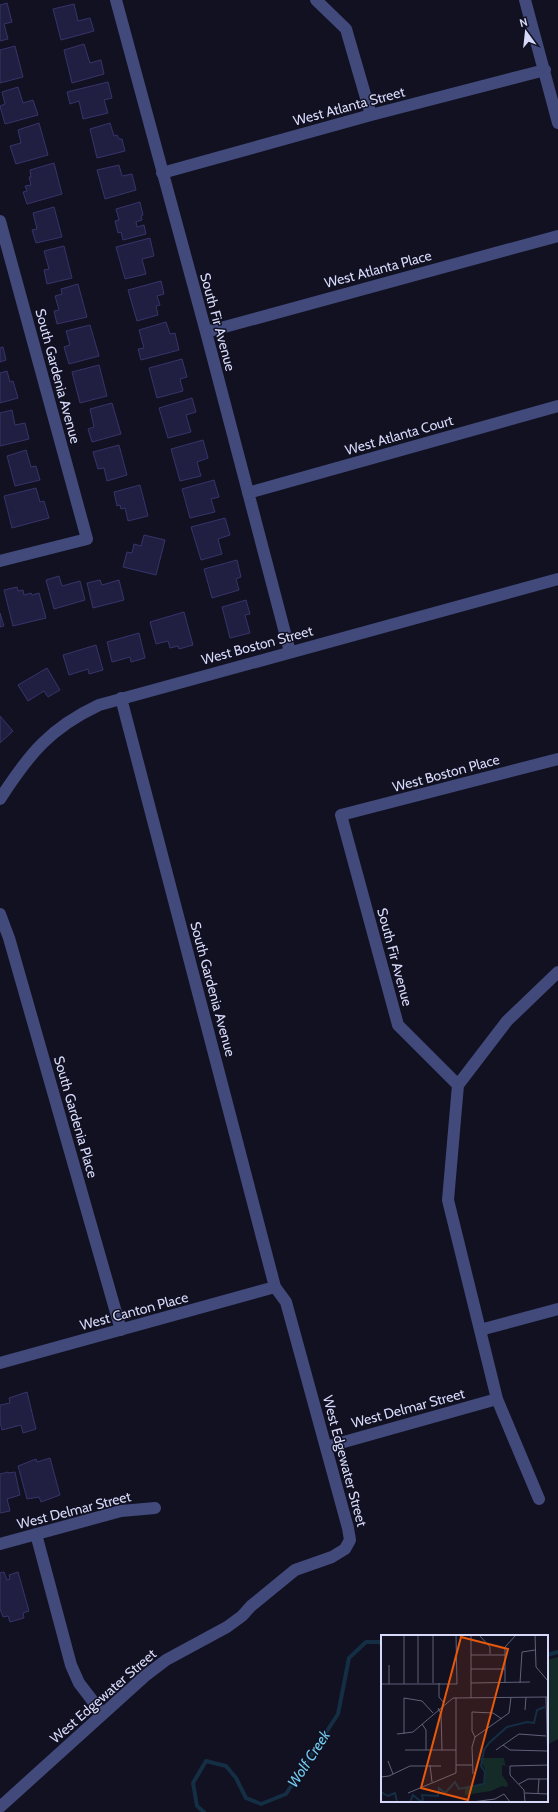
<svg xmlns="http://www.w3.org/2000/svg" width="558" height="1812" viewBox="0 0 558 1812" font-family="Cabin,sans-serif">
<rect width="100%" height="100%" fill="#112"/>
<path fill="#152b27" d="M 558,1657 L 558,1739 L 547,1745 L 547,1660 Z"/>
<g fill="none" stroke-linecap="round" stroke-linejoin="round">
<path stroke="#142e43" stroke-width="4" d="M 547,1655 L 558,1652
M 204,1812 L 197,1806 L 193,1783 L 206,1761 L 226,1766 L 236,1778 L 246,1798 L 261,1804 L 286,1794 L 338,1714 L 349,1658 L 366,1642 L 381,1642 L 382,1647"/>
</g>
<path fill="#201f41" stroke="#36346a" d="M 7,3 L 12,22 L 4,24 L 8,39 L 0,41 L 0,5 Z
M 74,4 L 78,21 L 90,18 L 94,31 L 61,40 L 53,9 Z
M 84,44 L 90,63 L 101,60 L 104,74 L 72,83 L 64,50 Z
M 15,46 L 23,77 L 0,83 L 0,50 Z
M 108,82 L 112,98 L 104,100 L 108,113 L 83,119 L 79,101 L 70,104 L 67,92 Z
M 18,87 L 23,103 L 33,100 L 38,115 L 5,124 L 0,106 L 5,104 L 2,92 Z
M 39,123 L 48,155 L 16,164 L 10,146 L 21,143 L 18,130 Z
M 110,123 L 114,136 L 117,135 L 119,139 L 122,139 L 125,151 L 97,158 L 90,129 Z
M 54,163 L 62,194 L 27,204 L 23,192 L 27,191 L 25,186 L 31,185 L 29,177 L 31,177 L 30,170 Z
M 119,165 L 122,176 L 132,174 L 136,190 L 105,199 L 97,170 Z
M 140,202 L 143,215 L 141,216 L 142,220 L 136,222 L 137,227 L 144,225 L 146,234 L 123,240 L 121,232 L 118,233 L 115,221 L 119,220 L 116,209 Z
M 54,207 L 62,237 L 36,243 L 32,230 L 37,229 L 33,213 Z
M 150,238 L 154,256 L 142,259 L 146,274 L 125,279 L 116,247 Z
M 64,246 L 72,278 L 47,284 L 44,270 L 49,269 L 44,251 Z
M 161,281 L 164,294 L 157,296 L 160,305 L 156,306 L 158,315 L 137,321 L 128,290 Z
M 78,284 L 87,317 L 57,324 L 54,311 L 59,310 L 55,296 L 62,294 L 61,289 Z
M 166,322 L 170,334 L 175,333 L 179,350 L 141,360 L 138,349 L 144,348 L 139,330 Z
M 90,325 L 99,356 L 69,364 L 64,347 L 70,345 L 66,331 Z
M 3,347 L 6,360 L 0,362 L 0,348 Z
M 182,359 L 187,377 L 180,379 L 183,391 L 157,398 L 149,368 Z
M 99,365 L 107,396 L 80,403 L 72,372 Z
M 7,371 L 10,382 L 13,381 L 18,398 L 0,403 L 0,373 Z
M 192,398 L 196,412 L 186,415 L 191,432 L 168,438 L 159,408 Z
M 112,403 L 121,434 L 92,442 L 88,429 L 94,427 L 90,409 Z
M 12,410 L 15,425 L 25,423 L 29,439 L 0,446 L 0,413 Z
M 203,440 L 208,458 L 197,462 L 201,476 L 180,481 L 171,449 Z
M 119,445 L 127,475 L 107,481 L 104,468 L 98,469 L 93,452 Z
M 26,450 L 31,467 L 36,466 L 40,480 L 15,486 L 7,456 Z
M 214,480 L 219,497 L 211,499 L 215,512 L 190,518 L 182,489 Z
M 140,485 L 148,516 L 128,521 L 125,508 L 121,509 L 120,505 L 117,506 L 114,492 Z
M 36,488 L 40,502 L 44,501 L 49,518 L 12,528 L 4,496 Z
M 225,518 L 230,535 L 218,539 L 222,554 L 201,560 L 191,527 Z
M 144,535 L 165,540 L 156,575 L 123,567 L 127,552 L 132,553 L 134,544 L 141,546 Z
M 237,560 L 241,577 L 236,579 L 239,590 L 212,598 L 204,569 Z
M 59,576 L 62,586 L 80,581 L 85,600 L 54,609 L 46,580 Z
M 100,580 L 102,585 L 119,580 L 124,600 L 93,608 L 87,583 Z
M 17,587 L 18,591 L 23,590 L 24,595 L 31,593 L 32,595 L 39,593 L 46,618 L 13,626 L 4,590 Z
M 246,600 L 250,614 L 245,615 L 250,633 L 230,638 L 222,607 Z
M 184,612 L 193,645 L 179,649 L 178,646 L 170,648 L 168,641 L 156,644 L 150,622 Z
M 0,613 L 4,626 L 0,627 Z
M 139,633 L 145,658 L 131,662 L 130,657 L 112,662 L 107,642 Z
M 96,645 L 103,670 L 89,674 L 88,669 L 69,675 L 63,655 Z
M 47,668 L 60,690 L 48,697 L 44,691 L 28,701 L 18,685 Z
M 0,716 L 13,731 L 0,743 Z
M 27,1392 L 36,1429 L 23,1433 L 21,1425 L 2,1430 L 0,1422 L 0,1405 L 10,1403 L 9,1398 Z
M 50,1458 L 60,1495 L 41,1502 L 39,1497 L 27,1499 L 18,1466 L 36,1459 L 37,1462 Z
M 8,1472 L 8,1473 L 15,1472 L 20,1495 L 7,1499 L 10,1511 L 0,1513 L 0,1474 Z
M 4,1572 L 7,1580 L 10,1579 L 9,1575 L 18,1572 L 29,1611 L 23,1613 L 24,1618 L 10,1622 L 8,1616 L 3,1617 L 0,1609 L 0,1573 Z"/>
<g fill="none" stroke-linecap="round" stroke-linejoin="round">
<path stroke="#424a7b" stroke-width="12" d="M 116,0 L 206,332 L 290,652
M 316,0 L 346,29 L 371,115
M 525,0 L 558,123
M 162,173 L 371,115 L 545,70
M 0,221 L 87,539 L 0,561
M 206,332 L 558,236
M 248,493 L 558,406
M 0,799 C 29,754 50,728 99,705 L 558,579
M 0,914 L 9,938 L 121,1330
M 458,1085 L 398,1025 L 341,815 L 558,759
M 480,1330 L 558,1309
M 0,1363 L 275,1287
M 326,1447 L 497,1399
M 539,1499 L 497,1399 L 448,1200 L 458,1085 L 507,1021 L 558,972
M 36,1534 L 71,1665 L 79,1683 L 102,1713
M 0,1544 L 121,1511 L 155,1508
M 0,1807 L 145,1676 L 166,1660 L 227,1627 L 242,1616 L 251,1606 L 295,1570 L 332,1557 L 345,1549 L 350,1540 L 348,1528 L 286,1302 L 275,1287 L 121,698"/>
</g>
<g text-anchor="middle" stroke-width="3" stroke-linejoin="round" paint-order="stroke">
<g font-size="14" fill="#d7d9fa" stroke="#112">
<text transform="translate(349 106) rotate(-15)" y="5">West Atlanta Street</text>
<text transform="translate(378 269) rotate(-15)" y="5">West Atlanta Place</text>
<text transform="translate(218 322) rotate(75)" y="5">South Fir Avenue</text>
<text transform="translate(58 376) rotate(75)" y="5">South Gardenia Avenue</text>
<text transform="translate(399 435) rotate(-16)" y="5">West Atlanta Court</text>
<text transform="translate(257 645) rotate(-15)" y="5">West Boston Street</text>
<text transform="translate(446 773) rotate(-15)" y="5">West Boston Place</text>
<text transform="translate(395 957) rotate(75)" y="5">South Fir Avenue</text>
<text transform="translate(213 989) rotate(75)" y="5">South Gardenia Avenue</text>
<text transform="translate(76 1117) rotate(74)" y="5">South Gardenia Place</text>
<text transform="translate(134 1311) rotate(-15)" y="5">West Canton Place</text>
<text transform="translate(408 1408) rotate(-15)" y="5">West Delmar Street</text>
<text transform="translate(345 1461) rotate(75)" y="5">West Edgewater Street</text>
<text transform="translate(74 1510) rotate(-14)" y="5">West Delmar Street</text>
<text transform="translate(103 1696) rotate(-41)" y="5">West Edgewater Street</text>
</g>
<g font-size="15" font-style="italic" fill="#72caed" stroke="#112">
<text transform="translate(309 1759) rotate(-57)" y="5">Wolf Creek</text>
</g>
</g>
<g transform="translate(381 1635)">
<rect width="167" height="167" fill="#112"/>
<path d="M 98,123 L 123,123 L 124,130 L 128,132 L 121,130 L 121,140 L 127,149 L 126,152 L 121,151 L 110,156 L 84,160 L 84,152 L 104,148 L 104,134 Z" fill="#152b27"/>
<path fill="none" stroke="#142e43" stroke-width="2" d="M 0,157 L 7,161 L 14,158 L 16,167M 29,167 L 32,160 L 39,166 L 42,165 L 41,160 L 57,161 L 58,153 L 64,158 L 74,147 L 78,154 L 103,149 L 104,137 L 100,131 L 103,115 L 108,108 L 126,92 L 146,87 L 153,88 L 156,75 L 164,72"/>
<path fill="none" stroke="#606178" stroke-width="1" d="M 23,0 L 23,49M 37,0 L 37,48M 98,0 L 109,12 L 109,19M 154,0 L 155,32 L 167,46M 90,20 L 124,20M 90,34 L 124,34M 52,48 L 52,0M 58,48 L 58,62 L 63,68M 90,48 L 149,47M 124,48 L 124,12 L 135,0M 139,48 L 141,17 L 154,15M 0,49 L 76,49 L 75,0M 8,49 L 8,30M 165,62 L 167,130M 90,63 L 90,0M 57,73 L 60,79 L 61,115M 144,75 L 145,62M 41,89 L 45,95 L 45,115M 16,99 L 32,97 L 72,63 L 167,62M 23,99 L 23,63 L 41,66 L 52,78M 94,102 L 91,96 L 91,77 L 112,78 L 121,84M 122,110 L 129,115 L 166,116M 24,115 L 75,115M 115,115 L 138,99 L 165,101M 7,126 L 12,139M 49,130 L 51,147M 75,130 L 91,130M 92,139 L 91,112 L 94,102 L 128,78 L 130,62M 0,142 L 8,141 L 29,131 L 60,131M 138,149 L 147,144 L 167,144M 27,158 L 75,138 L 75,63M 144,158 L 167,159M 157,158 L 158,144M 91,167 L 114,164 L 123,159 L 129,167M 144,167 L 143,155 L 129,140 L 129,131 L 167,130"/>
<path fill="#e8590c" fill-opacity="0.15" stroke="#e8590c" stroke-width="2" d="M 80,2 L 127,14 L 87,165 L 40,153 Z"/>
<rect width="167" height="167" fill="none" stroke="#d7d9fa" stroke-width="2"/>
</g>
<g transform="translate(526 32) rotate(345)" stroke="#111122" stroke-width="3" paint-order="stroke">
<path d="M0-3L7 15L0 10L-7 15Z" fill="#d7d9fa"/>
<text y="-6" font-size="11" font-weight="bold" text-anchor="middle" fill="#d7d9fa">N</text>
</g>
</svg>
